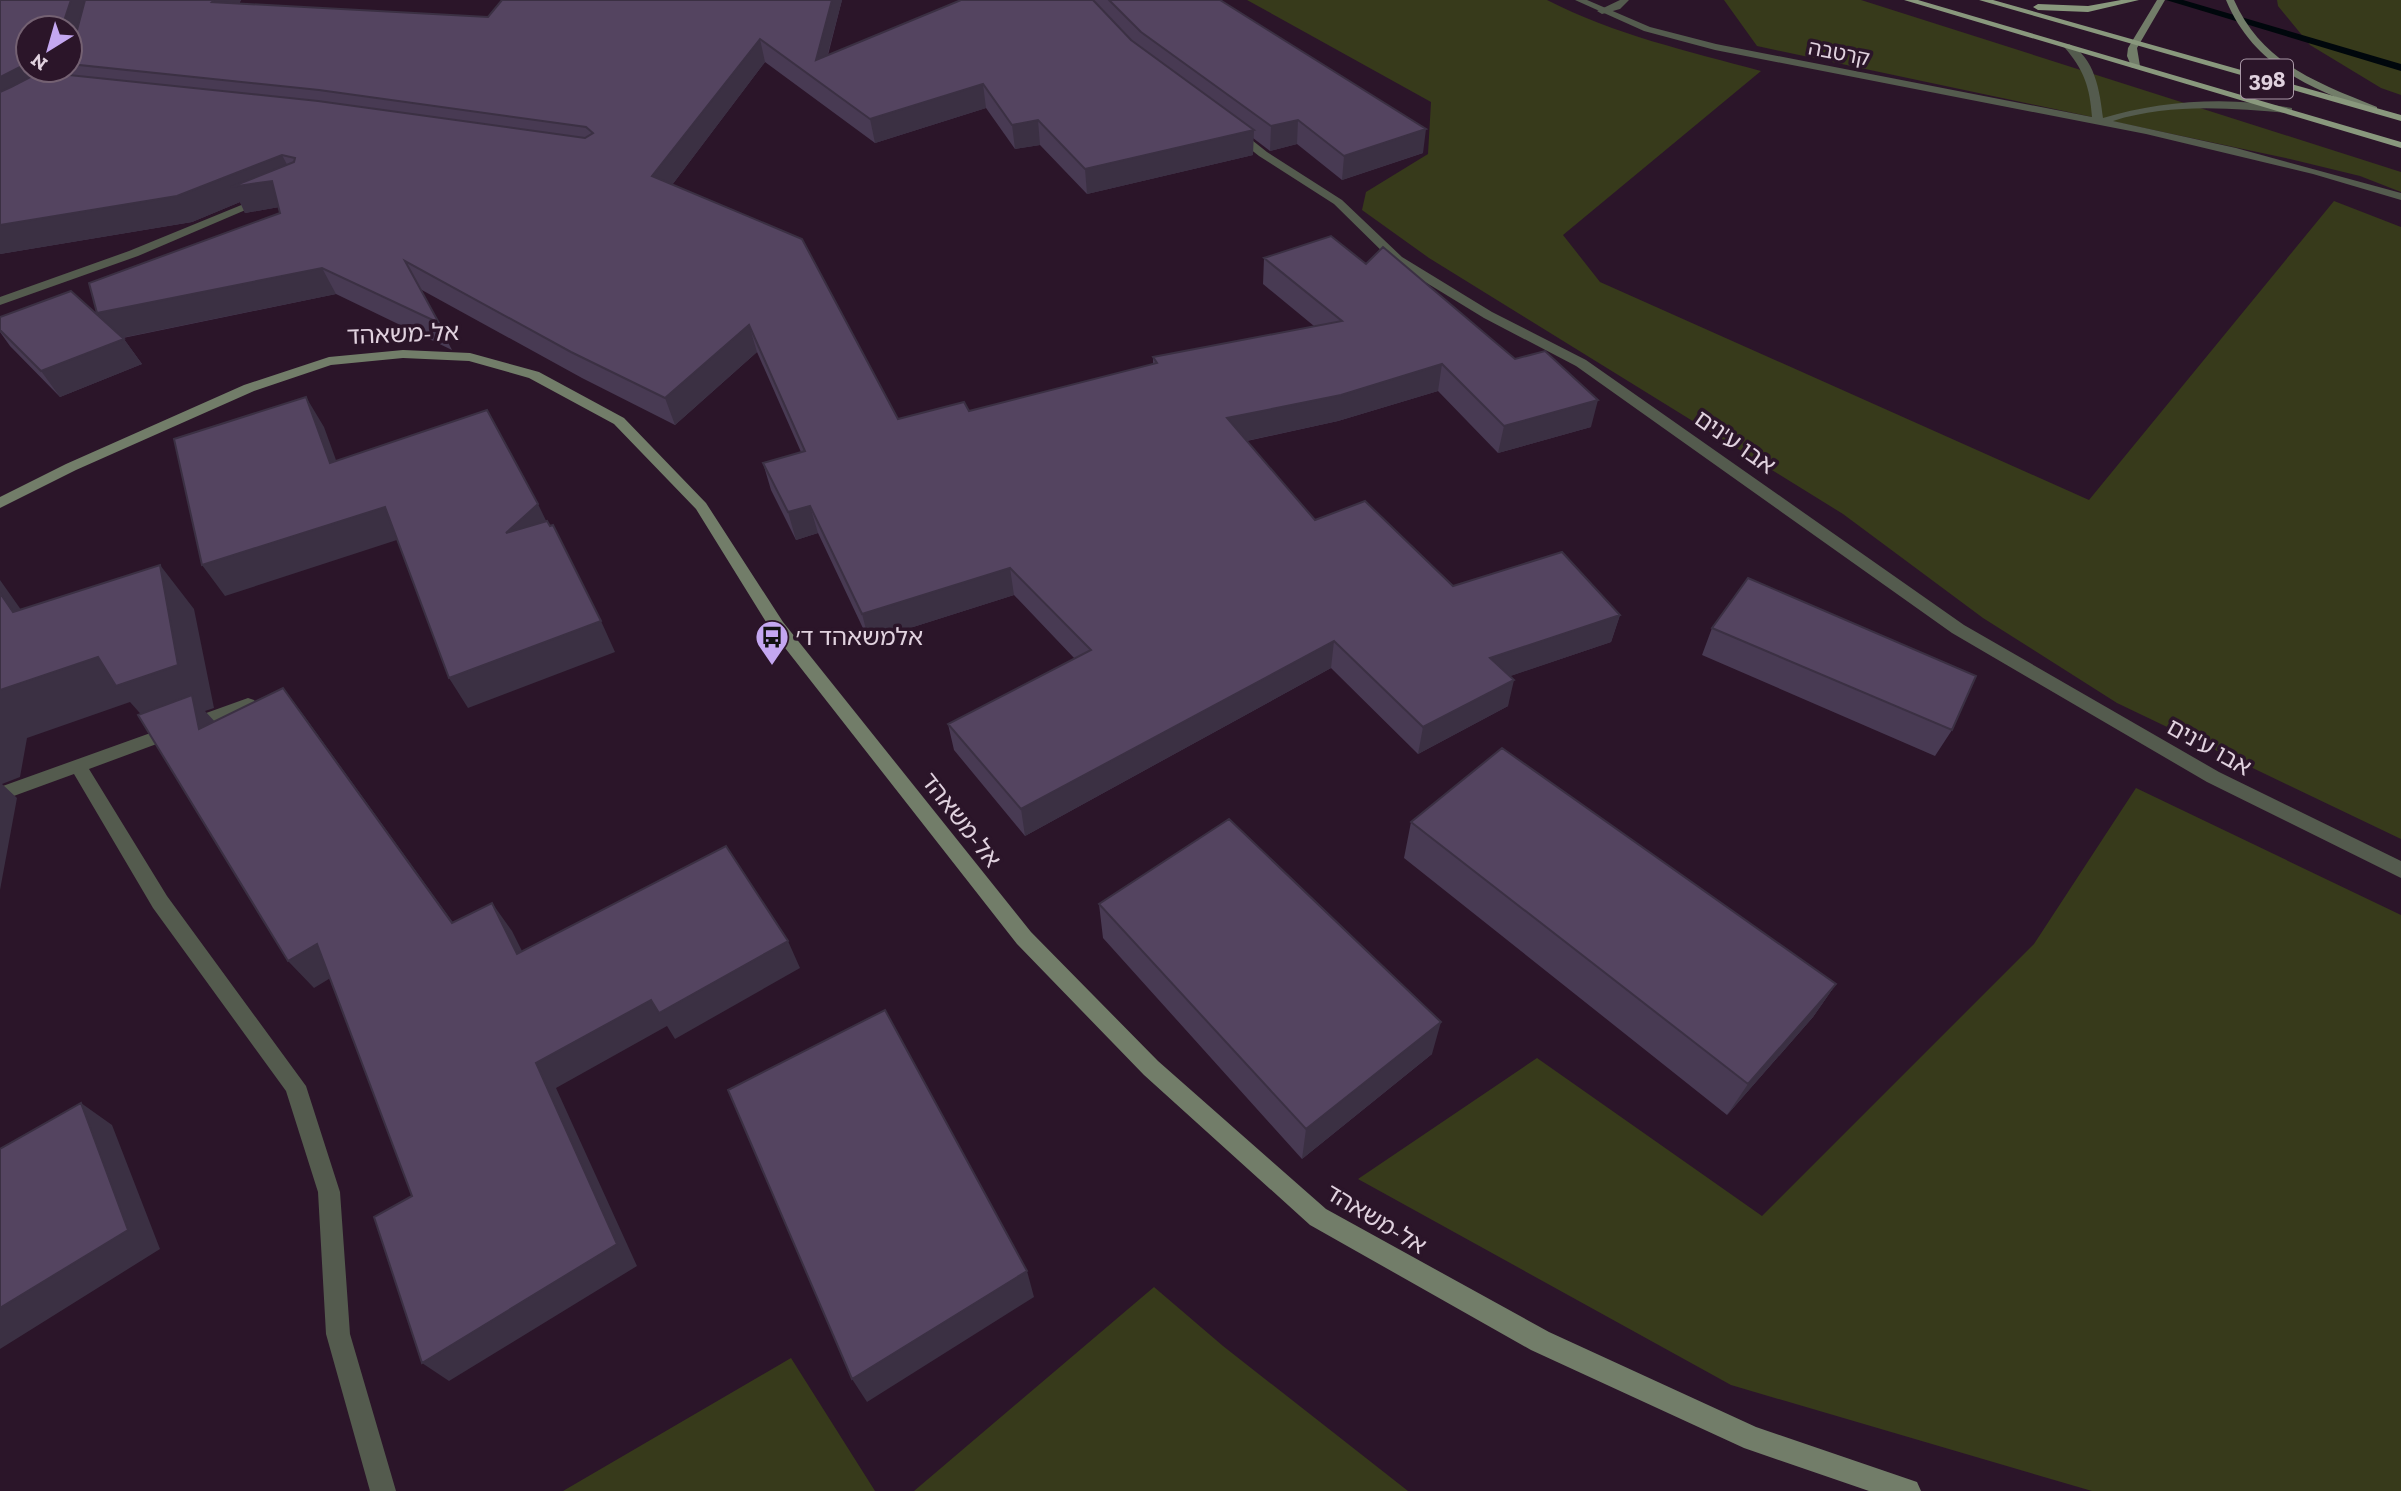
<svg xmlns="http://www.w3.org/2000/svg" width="2401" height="1491" viewBox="0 0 2401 1491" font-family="'Zilla Slab','Noto Sans Hebrew',serif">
<rect width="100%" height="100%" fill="#2b1529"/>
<path fill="#373a1b" d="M 1247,0 L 1547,0 C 1615,35 1688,51 1761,71 L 1563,235 L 1600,282 L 2089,500 L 2334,201 L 2401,227 L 2401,839 L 2117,703 L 1983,618 L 1843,514 L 1429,258 L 1362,210 L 1366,192 L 1428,154 L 1431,102 Z
M 1724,0 L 1861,0 L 2401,172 L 2401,192 L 2360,176 L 2290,159 L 1757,46 Z
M 2277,0 L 2401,0 L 2401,95 L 2381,88 L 2310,45 L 2278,6 Z
M 2136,788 L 2401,915 L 2401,1491 L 2092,1491 L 1731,1385 L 1358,1179 L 1537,1058 L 1762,1216 L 2034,944 Z
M 1154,1287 L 1223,1346 L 1408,1491 L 914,1491 Z
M 791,1358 L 875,1491 L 563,1491 Z"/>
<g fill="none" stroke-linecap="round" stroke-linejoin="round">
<path fill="#00070c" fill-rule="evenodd" d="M 2166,0 L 2183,0 L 2401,64 L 2401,71 Z"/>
<path fill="#545b4e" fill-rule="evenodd" d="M 1620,0 L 1629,0 L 1620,9 L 1602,14 L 1597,11 Z
M 261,197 L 271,199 L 138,256 L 0,305 L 0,297 L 129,251 Z"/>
<path fill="#545b4e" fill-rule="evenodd" d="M 1575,0 L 1587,0 L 1650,27 L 1716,44 L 2092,117 C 2090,88 2084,69 2064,47 L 2069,44 C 2095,57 2100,92 2103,118 C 2161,100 2231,96 2292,108 L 2292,112 L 2288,113 C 2230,108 2170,103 2113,121 L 2236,148 L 2401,193 L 2401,200 L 2313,174 L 2146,134 L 1715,50 L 1644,31 Z
M 1230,129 L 1238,129 L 1267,152 L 1342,200 L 1402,257 L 1492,312 L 1586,360 L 1964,625 L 2219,772 L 2401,861 L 2401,878 L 2207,782 L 1952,633 L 1576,366 L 1484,318 L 1394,263 L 1334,204 L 1259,156 L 1230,133 Z
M 248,698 L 254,700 L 257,704 L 254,708 L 89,769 L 167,896 L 306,1086 L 340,1192 L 350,1334 L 396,1491 L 370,1491 L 326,1334 L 318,1192 L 286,1091 L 153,908 L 74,774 L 0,801 L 0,787 Z"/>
<path fill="#727d69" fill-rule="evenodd" d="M 2157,0 L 2165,0 L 2137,48 L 2140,66 L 2132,68 L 2127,56 L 2128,48 Z
M 2226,0 L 2234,0 C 2262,63 2317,83 2377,107 L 2377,111 L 2369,111 C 2307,86 2253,65 2226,0 Z
M 403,350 L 470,353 L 539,372 L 624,418 L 706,503 L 783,622 L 1031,932 L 1158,1061 L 1326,1209 L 1549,1332 L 1756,1427 L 1917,1482 L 1921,1491 L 1869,1491 L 1744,1448 L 1531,1350 L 1310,1225 L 1144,1075 L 1017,944 L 771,630 L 696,509 L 614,424 L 529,378 L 469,361 L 403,358 L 331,365 L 254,391 L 76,470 L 0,508 L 0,497 L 66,464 L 244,385 L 329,357 Z"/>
<path fill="#89987d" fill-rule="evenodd" d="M 1904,0 L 1918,0 L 2401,142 L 2401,148 Z
M 1979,0 L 1993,0 L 2401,115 L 2401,121 Z
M 2121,0 L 2139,0 L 2088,12 L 2038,10 L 2033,7 L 2038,4 L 2088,6 Z"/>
</g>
<path fill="#483a53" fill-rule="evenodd" d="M 0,0 L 241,0 L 239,4 L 488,17 L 842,0 L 828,55 L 961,0 L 1220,0 L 1423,153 L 1342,180 L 1297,144 L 1270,151 L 1253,138 L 1253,155 L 1087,194 L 1040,145 L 1015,149 L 986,108 L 875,143 L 765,62 L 672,185 L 898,419 L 969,411 L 1153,364 L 1153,357 L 1314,326 L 1263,284 L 1264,258 L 1366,264 L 1591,427 L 1498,453 L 1438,391 L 1338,421 L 1247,441 L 1315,520 L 1453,586 L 1620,615 L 1611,642 L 1510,676 L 1508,706 L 1418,754 L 1331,668 L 1025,836 L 954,750 L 948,724 L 1075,659 L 1014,595 L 869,641 L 818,533 L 796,540 L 771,490 L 763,463 L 801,452 L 757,352 L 675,425 L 582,378 L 420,289 L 452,350 L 336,294 L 123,338 L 142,364 L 60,397 L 10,346 L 0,332 L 0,317 L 101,318 L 280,213 L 279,207 L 245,213 L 240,202 L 192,222 L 0,254 ZM 70,28 L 70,70 L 28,70 Z
M 1712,628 L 1952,730 L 1935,756 L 1702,655 Z
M 1411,822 L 1836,984 L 1813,1017 L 1727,1115 L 1404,858 Z
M 1099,904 L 1432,1054 L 1302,1159 L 1103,938 Z"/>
<path fill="#3b3043" d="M 71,0 L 91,0 L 70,59 L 70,28 L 60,28 Z
M 214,0 L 241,0 L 224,25 L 212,2 Z
M 832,0 L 842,0 L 820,83 L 816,60 Z
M 760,39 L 765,62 L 660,201 L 652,176 Z
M 28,63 L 28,70 L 56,70 L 59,74 L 0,109 L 0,77 Z
M 983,84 L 986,108 L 875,143 L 870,119 Z
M 1038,120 L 1040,145 L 1015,149 L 1012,125 Z
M 1298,120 L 1297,144 L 1270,151 L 1271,126 Z
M 1426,129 L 1423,153 L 1342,180 L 1344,156 Z
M 1254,130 L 1253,155 L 1087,194 L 1085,169 Z
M 282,155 L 295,180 L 285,206 L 245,213 L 240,202 L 192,222 L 0,254 L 0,225 Z
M 322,268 L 336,294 L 116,339 L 97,313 Z
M 749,325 L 757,352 L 675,425 L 665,398 Z
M 124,339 L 142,364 L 60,397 L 41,371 Z
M 1442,364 L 1438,391 L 1338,421 L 1227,445 L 1227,418 Z
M 306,397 L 324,427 L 348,493 L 330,463 Z
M 1598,400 L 1591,427 L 1498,453 L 1504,426 Z
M 538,504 L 553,535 L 506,533 Z
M 810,506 L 818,533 L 796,540 L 788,512 Z
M 385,507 L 403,538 L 225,596 L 202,565 Z
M 160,565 L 194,609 L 214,708 L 205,711 L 217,724 L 224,758 L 154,729 L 130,702 L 27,738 L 20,777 L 2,784 L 17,798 L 0,890 L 0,690 Z
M 1010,568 L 1014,595 L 869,641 L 862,614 Z
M 0,580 L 53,655 L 13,612 L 0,593 Z
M 1620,615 L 1611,642 L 1484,685 L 1490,658 Z
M 601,621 L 615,652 L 468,708 L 449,678 Z
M 1334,641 L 1331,668 L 1025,836 L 1021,809 Z
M 1514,680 L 1508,706 L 1418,754 L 1423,727 Z
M 283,688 L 305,717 L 473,950 L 452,923 Z
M 492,903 L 512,931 L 537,981 L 517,954 Z
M 788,941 L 800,968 L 675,1039 L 667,1026 L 556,1088 L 637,1266 L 449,1381 L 422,1363 L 536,1063 L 651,1000 Z
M 317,944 L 342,971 L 314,988 L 288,961 Z
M 1836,984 L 1813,1017 L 1727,1115 L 1748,1084 Z
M 1441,1022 L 1432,1054 L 1302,1159 L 1306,1129 Z
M 81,1103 L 112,1125 L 160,1249 L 0,1349 L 0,1308 Z
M 1027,1271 L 1034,1297 L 867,1402 L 852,1379 Z"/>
<path fill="#544460" stroke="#3b3043" stroke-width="2" d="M 0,0 L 71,0 L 64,21 L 60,28 L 28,28 L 28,63 L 0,77 Z
M 85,0 L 214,0 L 212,2 L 488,17 L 502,0 L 832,0 L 816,60 L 961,0 L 1093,0 L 1131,40 L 1254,130 L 1085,169 L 1038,120 L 1012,125 L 983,84 L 870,119 L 760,39 L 652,176 L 802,239 L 898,419 L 964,402 L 969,411 L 1157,363 L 1153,357 L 1342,321 L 1264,258 L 1331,236 L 1366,264 L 1383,247 L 1515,359 L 1545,351 L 1598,400 L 1504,426 L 1442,364 L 1341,395 L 1227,418 L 1315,520 L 1365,501 L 1453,586 L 1562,552 L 1620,615 L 1490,658 L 1514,680 L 1423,727 L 1334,641 L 1021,809 L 948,724 L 1091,650 L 1010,568 L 862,614 L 810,506 L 788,512 L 763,463 L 805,451 L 749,325 L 665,398 L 571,352 L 405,261 L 439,323 L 322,268 L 97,313 L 89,283 L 280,213 L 272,181 L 231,187 L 294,162 L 295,158 L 282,155 L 177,196 L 0,225 L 0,92 L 11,87 L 40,72 L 318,101 L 585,138 L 593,133 L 586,127 L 319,90 L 70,64 L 70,42 L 77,30 Z
M 1109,0 L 1220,0 L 1426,129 L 1344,156 L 1298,120 L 1271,126 L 1141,32 Z
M 71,291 L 124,339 L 41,371 L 0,330 L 0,317 Z
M 306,397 L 330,463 L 487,410 L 538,504 L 506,533 L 547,521 L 550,526 L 553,525 L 601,621 L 449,678 L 385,507 L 202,565 L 174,439 Z
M 160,565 L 178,665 L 116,686 L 98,657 L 0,690 L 0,593 L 13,612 Z
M 1748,578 L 1976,676 L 1952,730 L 1712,628 Z
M 283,688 L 452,923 L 492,903 L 517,954 L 726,846 L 788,941 L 659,1013 L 651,1000 L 536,1063 L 617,1244 L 422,1363 L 374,1217 L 412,1196 L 317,944 L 288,961 L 138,715 L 192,695 L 199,729 Z
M 1502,748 L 1836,984 L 1748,1084 L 1411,822 Z
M 1229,819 L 1441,1022 L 1306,1129 L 1099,904 Z
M 885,1010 L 1027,1271 L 852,1379 L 728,1090 Z
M 81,1103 L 128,1230 L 0,1308 L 0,1149 Z"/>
<defs>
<symbol id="bus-pin" viewBox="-11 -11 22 30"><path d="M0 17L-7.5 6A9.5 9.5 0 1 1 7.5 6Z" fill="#c4a7f1" stroke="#2b1529"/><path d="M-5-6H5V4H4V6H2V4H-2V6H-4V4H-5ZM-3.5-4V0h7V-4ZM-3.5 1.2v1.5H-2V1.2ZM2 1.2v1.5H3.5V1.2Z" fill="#111"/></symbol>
</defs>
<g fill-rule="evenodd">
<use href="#bus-pin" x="753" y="618" width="38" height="52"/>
</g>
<g text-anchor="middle" stroke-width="7" stroke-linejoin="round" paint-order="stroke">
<g font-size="21" fill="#e1d2df" stroke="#2b1529">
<text transform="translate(1839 53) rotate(11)" y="7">קרטבה</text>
</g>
<rect fill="#2b1529" stroke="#aa99a8" stroke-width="2" x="2241" y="59.5" width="52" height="39" rx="5"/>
<g font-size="23" font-weight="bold" fill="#e1d2df">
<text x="2267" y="87">398</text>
</g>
<g font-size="24" fill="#e1d2df" stroke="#2b1529">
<text transform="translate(403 334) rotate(-2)" y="8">אל-משאהד</text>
<text transform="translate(1735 442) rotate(35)" y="8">אבו ע'נים</text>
<text transform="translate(2209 747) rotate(29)" y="8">אבו ע'נים</text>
<text transform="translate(961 820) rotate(52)" y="8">אל-משאהד</text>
<text transform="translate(1376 1219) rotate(31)" y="8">אל-משאהד</text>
</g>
<g font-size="24" fill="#e1d2df" stroke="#2b1529" text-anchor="start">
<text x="796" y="645">אלמשאהד ד׳</text>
</g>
</g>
<g transform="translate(49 49) rotate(217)"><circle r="33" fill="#2b1529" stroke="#746172" stroke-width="2"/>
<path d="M0-5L12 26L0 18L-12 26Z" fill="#c4a7f1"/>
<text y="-10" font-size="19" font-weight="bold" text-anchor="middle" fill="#e1d2df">N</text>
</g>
</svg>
